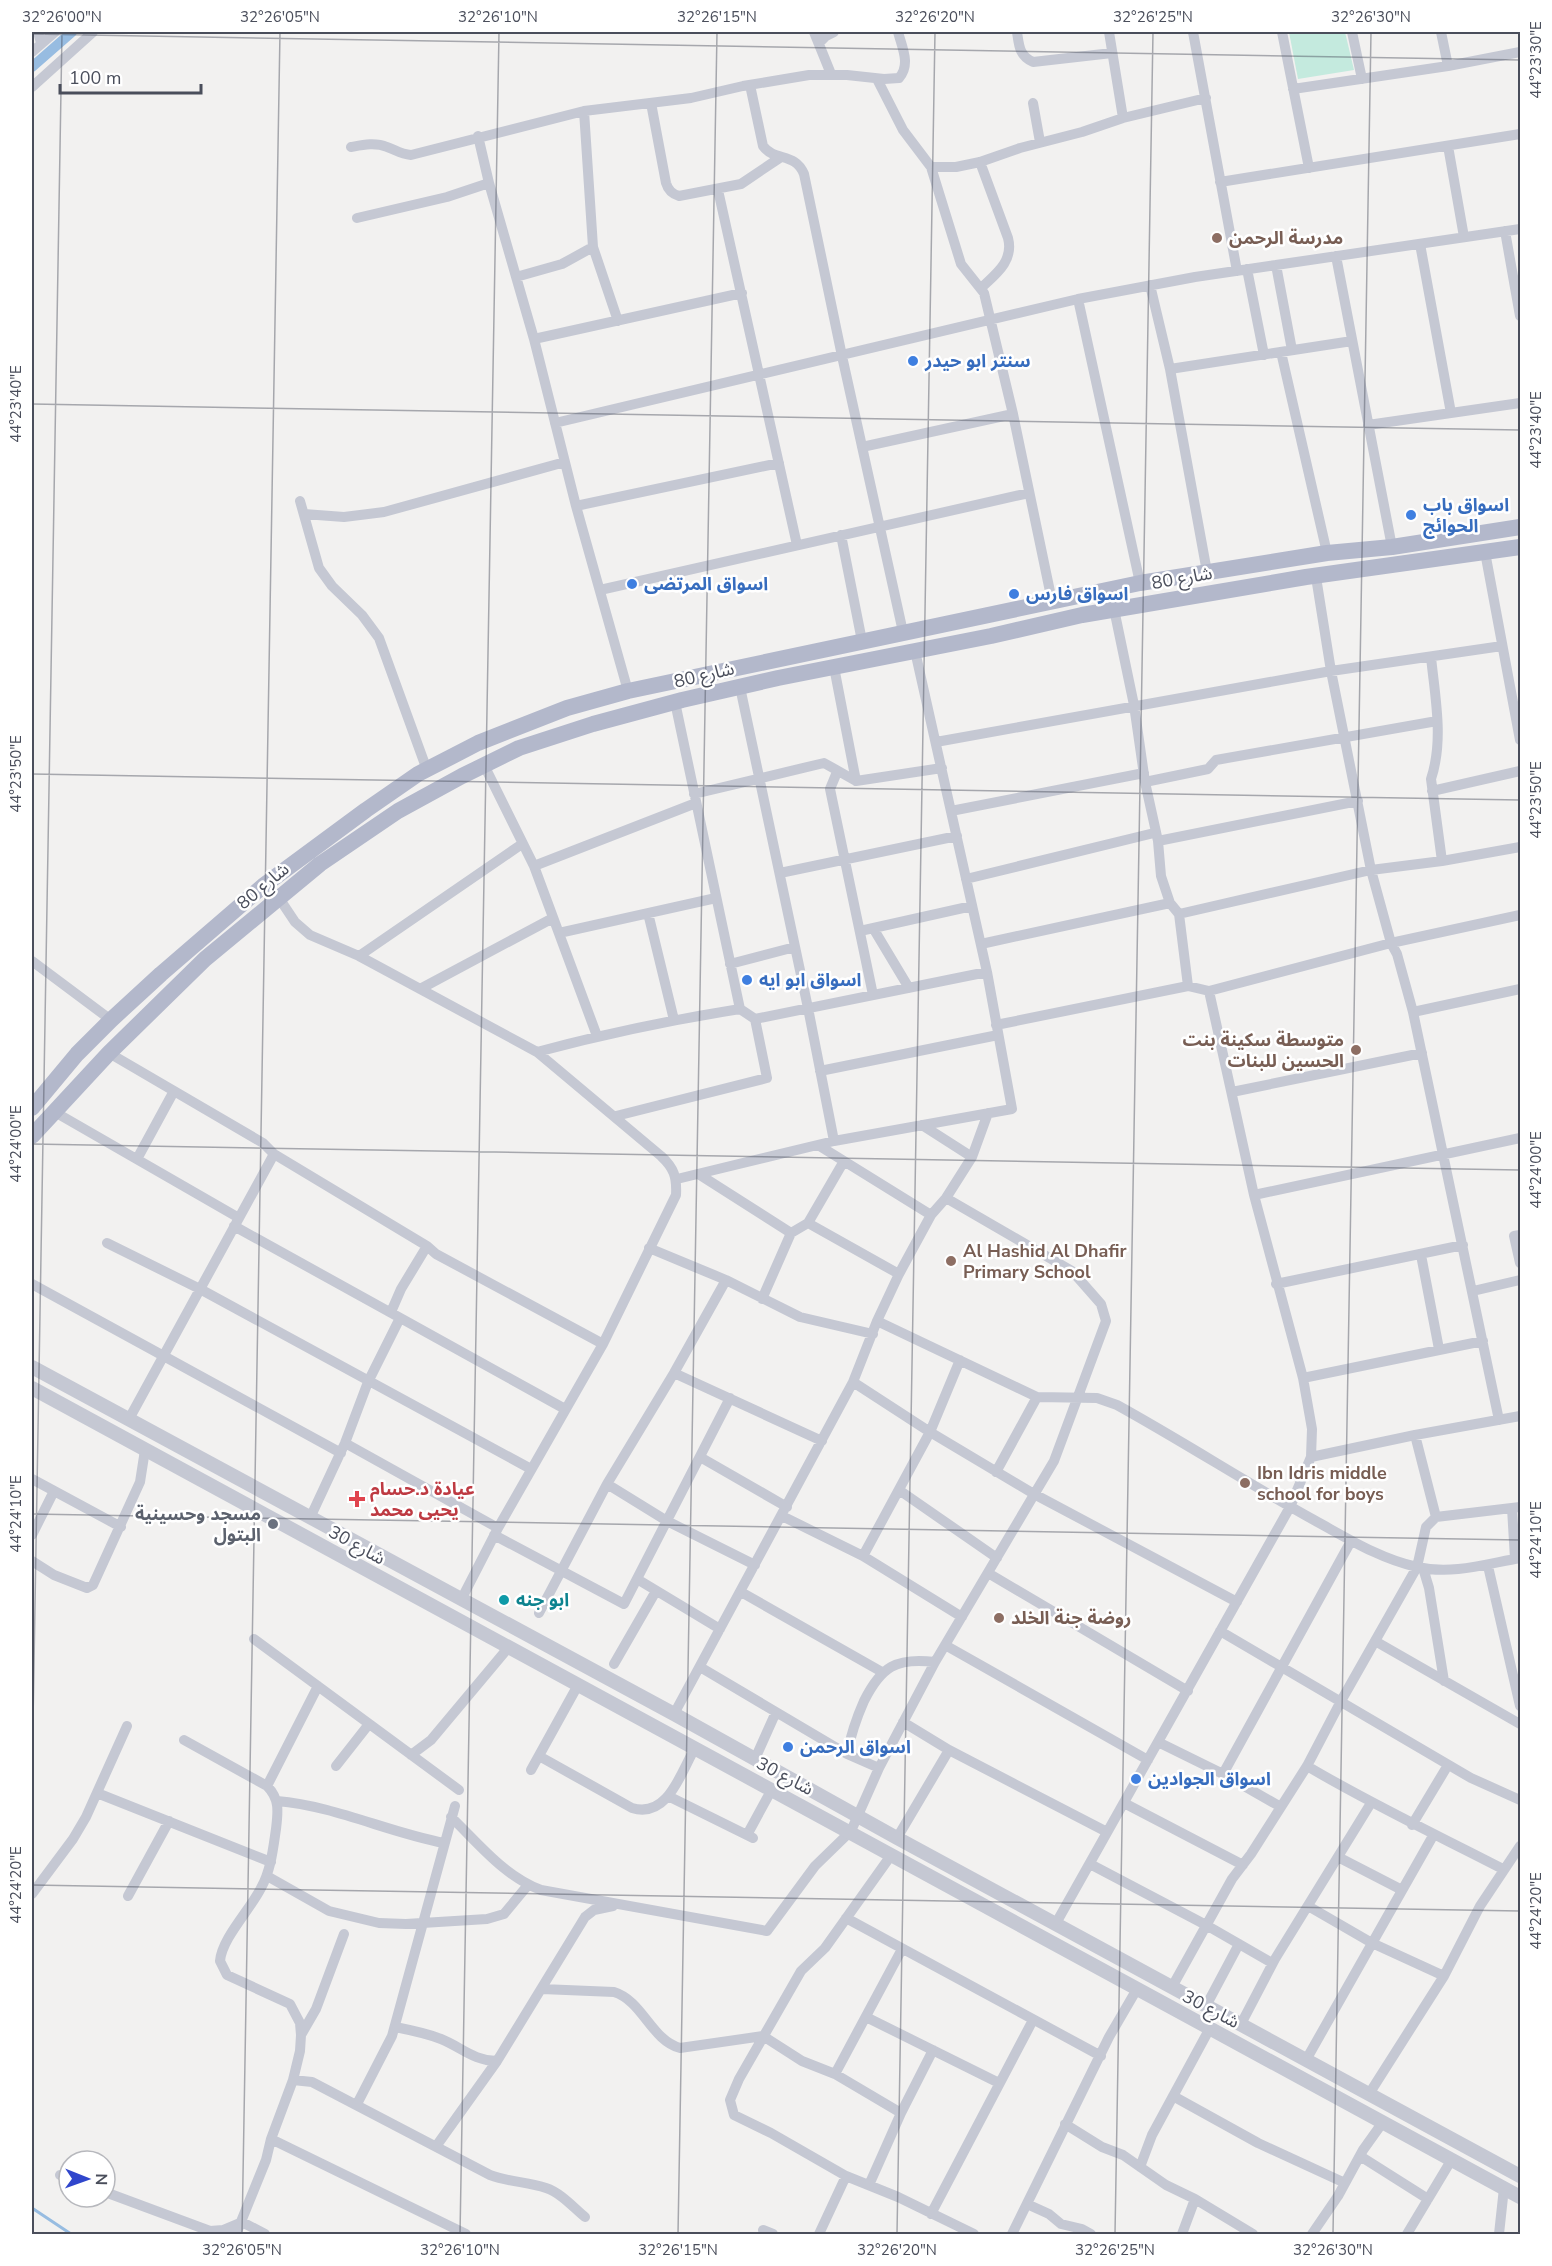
<svg xmlns="http://www.w3.org/2000/svg" width="1552" height="2266" viewBox="0 0 1552 2266" font-family="'Nunito Sans','Noto Sans Arabic',sans-serif">
<rect width="100%" height="100%" fill="#f2f1f0"/>
<path fill="#c4eade" d="M 1289,32 L 1345,32 L 1354,70 L 1298,79 Z"/>
<g fill="none" stroke-linecap="round" stroke-linejoin="round">
<path stroke="#97bce1" stroke-width="3" d="M 32,2208 L 71,2234"/>
<path stroke="#97bce1" stroke-width="10" d="M 32,67 L 72,32"/>
<path stroke="#c5c8d3" stroke-width="10" d="M 38,32 L 41,43
M 814,32 L 831,74
M 1017,32 C 1019,45 1019,56 1033,62 L 1112,53
M 1109,32 L 1123,118
M 1193,32 L 1237,271
M 1282,32 L 1309,168
M 1352,32 L 1362,79
M 1441,32 L 1448,66
M 819,43 L 826,36 L 834,32
M 32,52 L 55,32
M 877,79 L 903,130 L 931,167 L 961,264 L 984,293 L 1013,414 L 1052,601
M 750,85 L 763,146 C 775,162 795,152 804,174 L 842,356 L 903,632
M 32,87 L 93,32
M 1293,89 L 1448,66 L 1520,52
M 651,103 L 666,183 C 668,190 672,194 679,196 L 741,184 L 781,157
M 1033,103 L 1040,142
M 478,136 L 489,183 L 534,339 L 576,506 L 628,691
M 1448,146 L 1464,237
M 351,147 C 362,145 375,142 387,147 C 396,150 400,154 411,155 L 584,111
M 980,162 L 1008,238 C 1014,261 996,274 981,288
M 931,167 L 956,167 L 980,162 L 1020,148 L 1082,132 L 1123,118 L 1206,98
M 1220,182 L 1520,134
M 718,190 L 797,545
M 357,218 L 447,197 L 489,183
M 1505,231 L 1520,316
M 1420,244 L 1451,413
M 593,247 L 584,111 L 691,98 L 743,86 L 809,75 L 847,75 L 884,79 L 899,78 C 911,65 902,47 898,32
M 1336,256 L 1392,547
M 1276,265 L 1292,350
M 1247,269 L 1264,355
M 516,277 L 562,264 L 593,247 L 618,321
M 1150,285 L 1170,369 L 1207,572
M 1078,299 L 1140,583
M 534,339 L 742,293
M 1281,352 L 1327,553
M 1170,369 L 1352,341
M 555,423 L 1078,299 L 1195,277 L 1520,229
M 1368,425 L 1520,403
M 862,447 L 1013,414
M 300,501 L 319,568 L 332,586 L 362,615 L 379,638 L 427,770
M 576,506 L 779,463
M 304,514 L 344,517 L 384,512 L 565,462
M 841,535 L 862,641
M 1485,552 L 1520,740
M 1316,577 L 1331,671 L 1371,870 L 1391,943 L 1397,954 L 1413,1012 L 1499,1420
M 600,590 L 1029,493
M 1114,609 L 1134,705 L 1145,782 L 1158,841 L 1161,876 L 1170,903 L 1179,914 L 1188,986
M 1431,657 C 1435,697 1444,740 1431,779 L 1442,861
M 834,667 L 856,781
M 740,687 L 808,1008 L 834,1141
M 675,702 L 740,1009
M 936,742 L 1331,671 L 1502,646
M 484,765 L 534,866 L 597,1036
M 837,772 L 830,789 L 873,995
M 1145,782 L 1208,769 L 1216,760 L 1437,721
M 1432,791 L 1520,771
M 694,794 L 824,763 L 856,781 L 942,768
M 951,811 L 1144,773
M 1158,841 L 1358,801
M 534,866 L 696,803
M 780,873 L 957,836
M 966,879 L 1154,833
M 279,898 L 295,922 L 310,935 L 359,956 L 537,1052 L 661,1156 C 674,1168 677,1177 676,1195 L 603,1344 L 498,1528 L 461,1600
M 648,913 L 674,1020
M 1179,914 L 1371,870 L 1442,861 L 1520,847
M 873,928 L 909,988
M 860,931 L 972,906
M 559,933 L 716,898
M 981,944 L 1170,903
M 359,956 L 522,844
M 32,961 L 111,1020
M 730,964 L 795,947
M 420,989 L 553,918
M 1413,1012 L 1520,989
M 996,1025 L 1188,986 L 1209,991 L 1391,943 L 1520,915
M 537,1052 C 604,1034 671,1020 740,1009 L 755,1019 L 987,972
M 109,1053 L 263,1143 L 274,1154 L 427,1246 L 436,1254 L 603,1344
M 820,1071 L 998,1035
M 1232,1092 L 1422,1053
M 53,1111 L 239,1218
M 616,1116 L 767,1078 L 755,1019
M 922,1125 L 972,1157
M 818,1145 L 931,1215
M 137,1159 L 174,1091
M 700,1175 L 791,1233
M 677,1179 L 834,1141 L 1012,1109 L 987,972 L 915,651
M 1254,1195 L 1520,1138
M 808,1223 L 899,1274
M 234,1226 L 565,1409
M 1520,1235 L 1514,1236 L 1520,1263
M 107,1243 L 200,1289 L 531,1469
M 649,1248 L 726,1280 L 800,1317 L 873,1334
M 1421,1255 L 1439,1349
M 32,1284 L 341,1453
M 1276,1284 L 1463,1245
M 1473,1291 L 1520,1280
M 762,1299 L 791,1233 L 808,1223 L 844,1161
M 391,1312 L 401,1289 L 427,1246
M 877,1321 L 1037,1397 L 1097,1398 L 1117,1405 C 1184,1442 1247,1483 1314,1520 C 1347,1538 1380,1559 1417,1567 C 1452,1575 1486,1564 1520,1558
M 674,1373 L 822,1441
M 1303,1378 L 1483,1341
M 853,1382 L 930,1432 L 1034,1494 L 1237,1602
M 129,1419 L 274,1154
M 1415,1435 L 1436,1517
M 345,1443 L 498,1528
M 700,1457 L 787,1507
M 1311,1457 L 1415,1435 L 1520,1416
M 996,1472 L 1037,1397
M 32,1479 L 121,1527
M 607,1484 L 667,1521 L 755,1565
M 899,1490 L 997,1558
M 1512,1508 L 1515,1559
M 782,1516 L 863,1556 L 962,1617
M 310,1518 L 345,1443 L 368,1382 L 400,1318
M 32,1535 L 54,1491
M 494,1535 L 624,1604 L 730,1398
M 863,1556 L 930,1432 L 960,1360
M 32,1561 L 54,1575 L 87,1588 L 93,1585 L 140,1482 L 145,1450
M 1488,1566 L 1520,1706
M 1423,1568 L 1429,1588 L 1444,1681
M 988,1573 L 1188,1691
M 637,1579 L 720,1629
M 741,1592 L 882,1672
M 539,1613 L 607,1484 L 674,1373 L 726,1280
M 1220,1631 L 1471,1778 L 1520,1800
M 254,1639 L 459,1790
M 1375,1641 L 1520,1724
M 945,1645 L 1148,1760
M 614,1664 L 656,1591
M 700,1667 L 847,1754
M 674,1714 L 853,1382 L 877,1321 L 899,1274 L 931,1215 L 946,1198 L 972,1157 L 988,1113
M 903,1722 L 949,1750 L 1107,1832
M 184,1740 L 267,1786 C 280,1799 278,1812 276,1829 C 273,1849 271,1870 261,1888 C 250,1910 222,1938 220,1961 L 227,1975 L 290,2004 L 300,2023 L 301,2035 L 300,2051 L 293,2080 L 271,2139 L 266,2160 L 236,2234
M 1158,1742 L 1223,1774 L 1281,1807
M 411,1755 L 431,1740 L 508,1648
M 539,1756 L 632,1808 C 668,1819 681,1772 695,1748
M 755,1759 L 776,1712
M 336,1766 L 369,1724
M 1307,1766 C 1371,1804 1437,1835 1503,1869
M 879,1768 L 847,1754 C 851,1734 856,1719 864,1701 C 881,1667 896,1657 935,1662
M 531,1770 L 578,1685
M 1223,1774 L 1351,1541
M 267,1786 L 318,1686
M 97,1793 L 271,1862
M 668,1796 L 753,1838
M 277,1801 C 335,1806 387,1832 444,1843
M 1124,1803 L 1243,1865
M 451,1817 C 479,1844 504,1876 541,1890 L 767,1931 L 815,1866 L 851,1831 L 879,1768 L 935,1662 L 1054,1461 L 1106,1321 L 1101,1304 L 1072,1271 L 946,1198
M 1412,1825 L 1448,1765
M 747,1835 L 772,1789
M 897,1838 L 949,1750
M 892,1854 L 825,1948 L 801,1971 L 739,2079 L 730,2100 L 734,2115 L 771,2133 L 846,2176 L 898,2197 L 974,2234
M 1338,1857 L 1402,1890
M 1090,1864 L 1206,1925 L 1272,1963
M 267,1876 L 329,1911 L 379,1923 L 406,1924 L 487,1919 L 504,1914 L 528,1885
M 32,1894 L 73,1839 L 86,1817 L 127,1726
M 128,1896 L 169,1821
M 1308,1906 L 1372,1943 L 1444,1976
M 846,1918 L 1101,2056
M 1055,1925 L 1290,1507 L 1311,1457 L 1312,1429 L 1303,1378 L 1254,1195 L 1209,991
M 1172,1987 L 1232,1879 L 1251,1854 L 1307,1766 L 1341,1701 L 1417,1567 L 1426,1527 L 1436,1517 L 1520,1507
M 542,1989 L 614,1992 C 643,2001 651,2040 680,2048 L 763,2036 L 802,2061 L 835,2074 L 901,2113
M 1206,2006 L 1239,1944
M 866,2017 L 999,2083
M 1241,2024 L 1275,1959 L 1371,1803
M 395,2027 C 410,2030 426,2033 441,2039 C 461,2047 474,2061 497,2061
M 301,2035 L 316,2009 L 344,1934
M 1306,2060 L 1434,1834
M 835,2074 L 902,1949
M 293,2080 L 312,2082 L 490,2175 C 509,2182 528,2182 546,2188 C 561,2193 573,2207 585,2217
M 1369,2094 L 1444,1976 L 1480,1906 L 1520,1846
M 1173,2096 L 1258,2143 L 1345,2183
M 357,2104 L 392,2036 L 455,1806
M 1065,2124 L 1102,2147 L 1123,2155 L 1166,2185 L 1195,2199 L 1182,2234
M 271,2139 L 466,2234
M 437,2145 L 497,2061 L 585,1917 L 594,1910 L 613,1906
M 1360,2156 L 1428,2199
M 1140,2167 L 1152,2135 L 1210,2028
M 60,2175 L 69,2178
M 869,2185 L 901,2113 L 933,2050
M 105,2192 L 210,2231 L 223,2230 L 242,2222 L 265,2234
M 1195,2199 L 1253,2234
M 1027,2204 L 1049,2214 L 1061,2224 L 1082,2229 L 1091,2234
M 931,2214 L 1033,2020
M 763,2230 L 773,2234
M 819,2234 L 846,2176
M 1012,2234 L 1109,2037 L 1137,1989
M 1312,2234 L 1338,2196 L 1363,2150 L 1383,2122
M 1407,2234 L 1452,2159
M 1499,2234 L 1504,2188"/>
<path stroke="#c5c8d3" stroke-width="14" d="M 32,1367 L 674,1714 L 897,1838 L 1520,2176
M 32,1388 L 1520,2197"/>
<path stroke="#b3b8cb" stroke-width="16" d="M 32,1108 L 77,1054 L 111,1020 L 161,974 L 263,886 L 366,810 L 418,774 L 478,743 L 567,708 L 628,691 L 1140,583 L 1327,553 L 1392,547 L 1520,527
M 32,1136 L 109,1053 L 205,959 L 320,864 L 398,811 L 462,776 L 519,748 L 593,724 L 682,700 L 778,678 L 991,636 L 1082,615 L 1306,577 L 1520,547"/>
</g>
<path fill="none" stroke="#4a4e5b" stroke-width="1.5" stroke-opacity="0.45" d="M 32,34 L 1520,60M 32,404 L 1520,430M 32,774 L 1520,800M 32,1144 L 1520,1170M 32,1514 L 1520,1540M 32,1780 L 62,32M 32,1885 L 1520,1911M 242,2234 L 280,32M 460,2234 L 499,32M 678,2234 L 717,32M 897,2234 L 935,32M 1115,2234 L 1153,32M 1333,2234 L 1371,32"/>
<g fill="#8d6e63" stroke="#fff" stroke-width="2">
<circle cx="1217" cy="238" r="6"/>
<circle cx="1356" cy="1050" r="6"/>
<circle cx="951" cy="1261" r="6"/>
<circle cx="1245" cy="1483" r="6"/>
<circle cx="999" cy="1618" r="6"/>
</g>
<g fill="#3f7fe0" stroke="#fff" stroke-width="2">
<circle cx="913" cy="361" r="6"/>
<circle cx="1411" cy="515" r="6"/>
<circle cx="632" cy="584" r="6"/>
<circle cx="1014" cy="594" r="6"/>
<circle cx="747" cy="980" r="6"/>
<circle cx="788" cy="1747" r="6"/>
<circle cx="1136" cy="1779" r="6"/>
</g>
<path fill="#e0444e" stroke="#fff" stroke-width="2" d="M354 1490h6v6h6v6h-6v6h-6v-6h-6v-6h6z"/>
<circle fill="#6b7280" stroke="#fff" stroke-width="2" cx="273" cy="1524" r="6"/>
<circle fill="#0f9aa8" stroke="#fff" stroke-width="2" cx="504" cy="1600" r="6"/>
<g text-anchor="middle" stroke-width="5" stroke-linejoin="round" paint-order="stroke">
<g font-size="18" font-weight="bold" fill="#785e54" stroke="#fff" text-anchor="start">
<text x="1229" y="244">مدرسة الرحمن</text>
<text x="1344" y="1046" text-anchor="end">متوسطة سكينة بنت<tspan x="1344" dy="21">الحسين للبنات</tspan></text>
<text x="963" y="1257">Al Hashid Al Dhafir<tspan x="963" dy="21">Primary School</tspan></text>
<text x="1257" y="1479">Ibn Idris middle<tspan x="1257" dy="21">school for boys</tspan></text>
<text x="1011" y="1624">روضة جنة الخلد</text>
</g>
<g font-size="18" font-weight="bold" fill="#366cbe" stroke="#fff" text-anchor="start">
<text x="925" y="367">سنتر ابو حيدر</text>
<text x="1423" y="511">اسواق باب<tspan x="1423" dy="21">الحوائج</tspan></text>
<text x="644" y="590">اسواق المرتضى</text>
<text x="1026" y="600">اسواق فارس</text>
<text x="759" y="986">اسواق ابو ايه</text>
<text x="800" y="1753">اسواق الرحمن</text>
<text x="1148" y="1785">اسواق الجوادين</text>
</g>
<g font-size="18" fill="#4a4e5b" stroke="#fff">
<text transform="translate(1182 578) rotate(-10)" y="6">شارع 80</text>
<text transform="translate(704 675) rotate(-13)" y="6">شارع 80</text>
<text transform="translate(263 886) rotate(-40)" y="6">شارع 80</text>
<text transform="translate(357 1545) rotate(29)" y="6">شارع 30</text>
<text transform="translate(785 1776) rotate(28)" y="6">شارع 30</text>
<text transform="translate(1211 2009) rotate(28)" y="6">شارع 30</text>
</g>
<g font-size="18" font-weight="bold" fill="#be3a42" stroke="#fff" text-anchor="start">
<text x="370" y="1495">عيادة د.حسام<tspan x="370" dy="21">يحيى محمد</tspan></text>
</g>
<g font-size="18" font-weight="bold" fill="#5b616d" stroke="#fff" text-anchor="end">
<text x="261" y="1520">مسجد وحسينية<tspan x="261" dy="21">البتول</tspan></text>
</g>
<g font-size="18" font-weight="bold" fill="#0d838f" stroke="#fff" text-anchor="start">
<text x="516" y="1606">ابو جنه</text>
</g>
</g>
<rect width="1552" height="2266" fill="none" stroke="#ffffff" stroke-width="66"/>
<g transform="translate(87 2179) rotate(91)"><circle r="28" fill="#ffffff" stroke="#b7b8bd" stroke-width="1.5"/>
<path d="M0-4.5L10 22L0 15L-10 22Z" fill="#3046cc"/>
<text y="-9" font-size="16" font-weight="bold" text-anchor="middle" fill="#4a4e5b">N</text>
</g>
<path d="M60 84v9h141v-9" fill="none" stroke="#4a4e5b" stroke-width="3"/>
<text x="69" y="84" font-size="18" fill="#4a4e5b" stroke="#ffffff" stroke-width="4.5" paint-order="stroke">100 m</text>
<rect x="33" y="33" width="1486" height="2200" fill="none" stroke="#4a4e5b" stroke-width="2"/>
<g font-size="15" text-anchor="middle" fill="#4a4e5b">
<text x="62" y="22">32°26'00"N</text>
<text x="280" y="22">32°26'05"N</text>
<text x="498" y="22">32°26'10"N</text>
<text x="717" y="22">32°26'15"N</text>
<text x="935" y="22">32°26'20"N</text>
<text x="1153" y="22">32°26'25"N</text>
<text x="1371" y="22">32°26'30"N</text>
<text transform="translate(1536 60) rotate(-90)" y="5">44°23'30"E</text>
<text transform="translate(16 404) rotate(-90)" y="5">44°23'40"E</text>
<text transform="translate(1536 430) rotate(-90)" y="5">44°23'40"E</text>
<text transform="translate(16 774) rotate(-90)" y="5">44°23'50"E</text>
<text transform="translate(1536 800) rotate(-90)" y="5">44°23'50"E</text>
<text transform="translate(16 1144) rotate(-90)" y="5">44°24'00"E</text>
<text transform="translate(1536 1170) rotate(-90)" y="5">44°24'00"E</text>
<text transform="translate(16 1514) rotate(-90)" y="5">44°24'10"E</text>
<text transform="translate(1536 1540) rotate(-90)" y="5">44°24'10"E</text>
<text transform="translate(16 1885) rotate(-90)" y="5">44°24'20"E</text>
<text transform="translate(1536 1911) rotate(-90)" y="5">44°24'20"E</text>
<text x="242" y="2255">32°26'05"N</text>
<text x="460" y="2255">32°26'10"N</text>
<text x="678" y="2255">32°26'15"N</text>
<text x="897" y="2255">32°26'20"N</text>
<text x="1115" y="2255">32°26'25"N</text>
<text x="1333" y="2255">32°26'30"N</text>
</g>
</svg>
